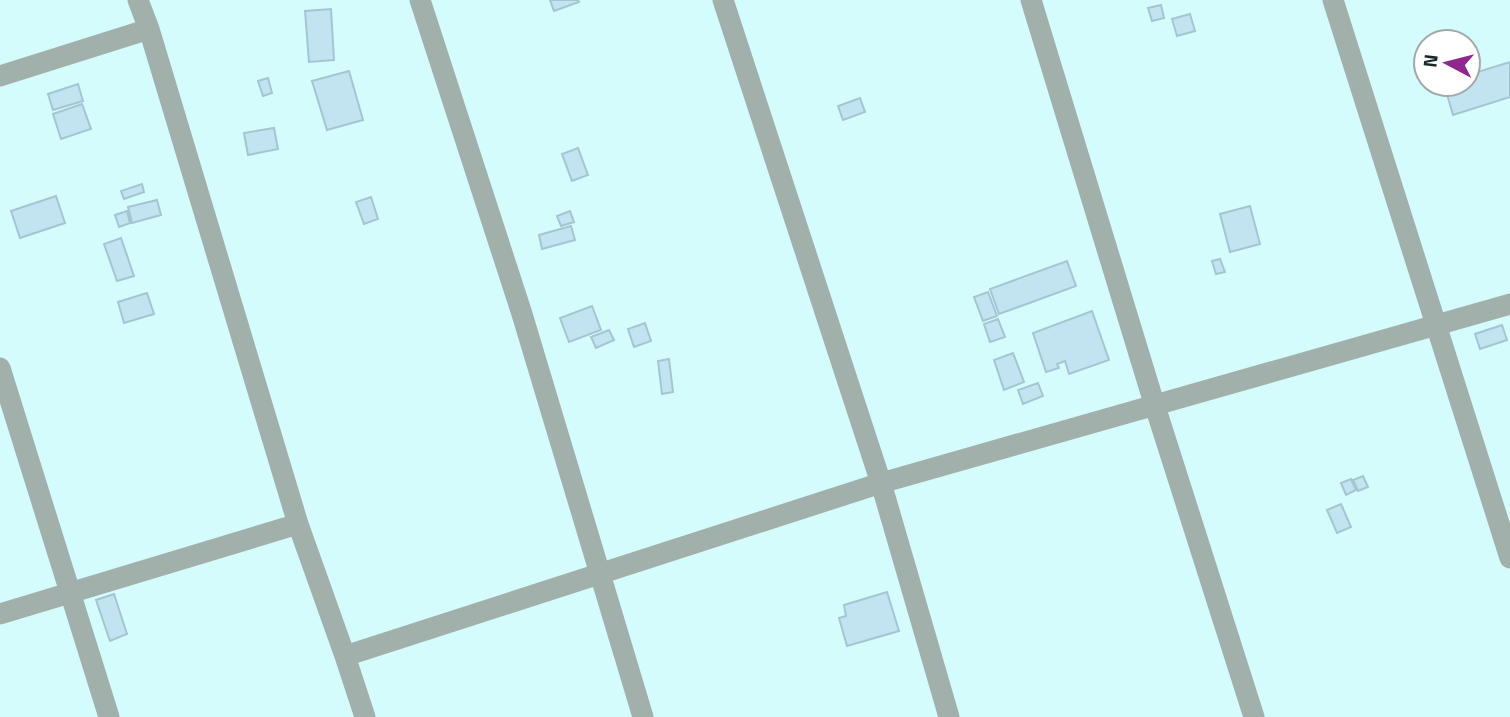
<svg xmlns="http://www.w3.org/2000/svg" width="1510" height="717" viewBox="0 0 1510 717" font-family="'Titillium Web',sans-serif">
<rect width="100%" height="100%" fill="#d5fcfc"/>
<path fill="#c2e4f1" stroke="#a4c5d2" stroke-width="2" d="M 550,0 L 578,0 L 579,2 L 554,11 Z
M 1161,5 L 1164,18 L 1152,21 L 1148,8 Z
M 331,9 L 334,60 L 309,62 L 305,11 Z
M 1190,14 L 1195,31 L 1177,36 L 1172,19 Z
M 1510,62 L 1510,97 L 1453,115 L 1444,84 L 1468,84 L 1468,75 Z
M 349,71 L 363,120 L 327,130 L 312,81 Z
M 268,78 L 272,93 L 263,96 L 258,81 Z
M 78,84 L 83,101 L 53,110 L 48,94 Z
M 860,98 L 865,112 L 843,120 L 838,106 Z
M 82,104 L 91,129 L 61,139 L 53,114 Z
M 274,128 L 278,149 L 248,155 L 244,133 Z
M 578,148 L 588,175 L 572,181 L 562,154 Z
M 142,184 L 144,192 L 124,199 L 121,191 Z
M 56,196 L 65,223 L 20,238 L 11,211 Z
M 371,197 L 378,219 L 364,224 L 356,202 Z
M 157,200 L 161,215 L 132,223 L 128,207 Z
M 1250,206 L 1260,244 L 1230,252 L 1220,214 Z
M 127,211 L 130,223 L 119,227 L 115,215 Z
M 570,211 L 574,222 L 561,226 L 557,216 Z
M 571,226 L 575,240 L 542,249 L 539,235 Z
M 121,238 L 134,276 L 117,281 L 104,244 Z
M 1220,259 L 1225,272 L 1216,274 L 1212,261 Z
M 1067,261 L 1076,286 L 999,314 L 990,289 Z
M 988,292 L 997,316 L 983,321 L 974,297 Z
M 147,293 L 154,314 L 124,323 L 118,302 Z
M 592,306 L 601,330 L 569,342 L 560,318 Z
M 1092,311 L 1109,360 L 1069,374 L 1065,361 L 1057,364 L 1059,368 L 1046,372 L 1033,333 Z
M 998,319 L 1005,337 L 990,342 L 984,324 Z
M 645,323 L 651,341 L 634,347 L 628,329 Z
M 1502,325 L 1507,340 L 1480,349 L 1475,334 Z
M 609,330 L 614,340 L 596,348 L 591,337 Z
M 1013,353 L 1024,382 L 1004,390 L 994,360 Z
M 669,359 L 673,392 L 662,394 L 658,361 Z
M 1038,383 L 1043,396 L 1023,404 L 1018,390 Z
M 1363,476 L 1368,487 L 1358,491 L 1353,480 Z
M 1351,479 L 1356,490 L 1346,495 L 1341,483 Z
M 1341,504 L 1351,527 L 1337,533 L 1327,510 Z
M 887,592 L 899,631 L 847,646 L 839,618 L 846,616 L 844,605 Z
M 114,594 L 127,634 L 110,641 L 96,600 Z"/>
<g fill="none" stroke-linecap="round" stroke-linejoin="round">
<path stroke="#a1b0aa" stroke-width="21" d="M 138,0 L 149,29 L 298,524 L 345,656 L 365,717
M 420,0 L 522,314 L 643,717
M 723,0 L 881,483 L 949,717
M 1031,0 L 1154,403 L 1254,717
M 1333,0 L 1510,558
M 0,76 L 149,29
M 0,368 L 109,717
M 0,614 L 298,524
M 345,656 L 881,483 L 1510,304"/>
</g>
<g transform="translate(1447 63) rotate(277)"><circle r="33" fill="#ffffff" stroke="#a3a9a9" stroke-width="2"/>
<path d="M0-5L12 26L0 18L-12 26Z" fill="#8e288e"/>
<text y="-10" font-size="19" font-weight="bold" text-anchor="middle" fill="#182727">N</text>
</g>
</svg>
